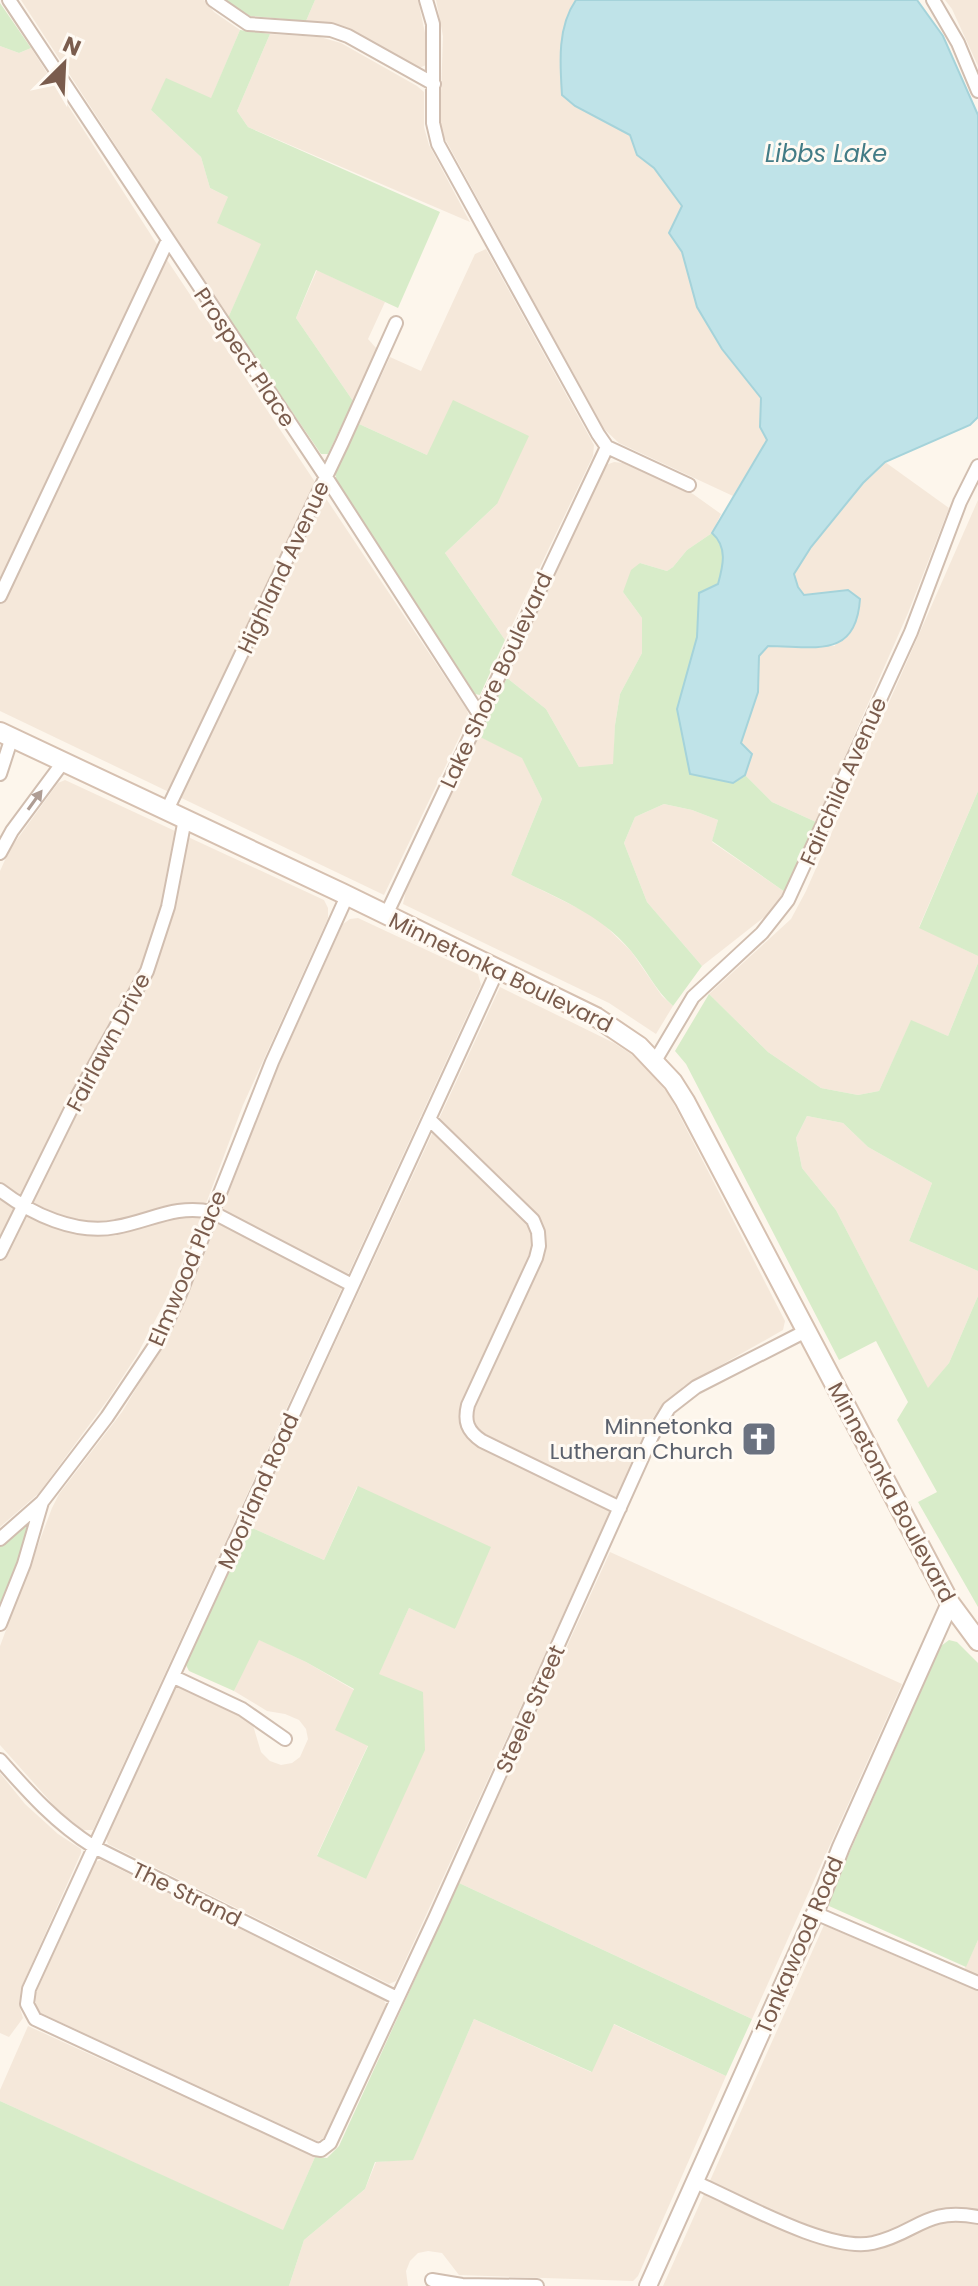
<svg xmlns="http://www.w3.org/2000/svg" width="978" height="2286" viewBox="0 0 978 2286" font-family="Poppins,sans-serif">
<rect width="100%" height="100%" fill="#fdf6ec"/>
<path fill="#f5e8da" d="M 21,0 L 204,0 L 214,12 L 240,30 L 211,99 L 151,110 L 201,157 L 210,188 L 228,197 L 262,244 L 228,318 Z
M 315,0 L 418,0 L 425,33 L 426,65 L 417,69 L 357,32 L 338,25 L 306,21 Z
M 436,0 L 576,0 L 564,28 L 560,67 L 575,106 L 630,135 L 637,155 L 654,168 L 682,207 L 670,233 L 682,252 L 697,307 L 722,349 L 761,398 L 760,427 L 767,440 L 733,496 L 619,443 L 603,428 L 444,137 L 440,123 L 443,36 Z
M 945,0 L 978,0 L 978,66 L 952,9 Z
M 270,34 L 320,37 L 341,43 L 417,86 L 424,92 L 424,127 L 429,145 L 470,222 L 248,127 L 237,111 Z
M 0,46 L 19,53 L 31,48 L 171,266 L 467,710 L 469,717 L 384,895 L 0,711 Z
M 486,249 L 594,445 L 593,456 L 505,640 L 445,553 L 497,504 L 427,455 L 359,424 L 390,357 L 421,371 L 475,254 Z
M 317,270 L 385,302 L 368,339 L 377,349 L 353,401 L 296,318 Z
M 614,462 L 623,463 L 693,494 L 721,514 L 712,533 L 687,550 L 673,567 L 667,571 L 640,563 L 623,592 L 642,618 L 642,653 L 620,694 L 615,725 L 614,765 L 579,767 L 546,709 L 507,678 L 606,465 Z
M 885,462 L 949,508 L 908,613 L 816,822 L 772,802 L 745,775 L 752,754 L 741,743 L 758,692 L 759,656 L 768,646 L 835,646 L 848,590 L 804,595 L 798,587 L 794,574 L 811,547 L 863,483 Z
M 978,500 L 978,791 L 919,927 L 978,956 L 978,963 L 948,1036 L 911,1021 L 879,1091 L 858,1095 L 821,1088 L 768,1052 L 709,994 L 791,919 L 806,891 Z
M 478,736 L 521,755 L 542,799 L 511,875 L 596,917 L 631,951 L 662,996 L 673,1006 L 656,1034 L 609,1003 L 403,904 L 406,890 Z
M 65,780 L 324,900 L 328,908 L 328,918 L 243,1105 L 198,1225 L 168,1296 L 137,1355 L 109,1398 L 39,1493 L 0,1527 L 0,871 L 10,849 L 58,783 Z
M 664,804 L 692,810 L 718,820 L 712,842 L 785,892 L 767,915 L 702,966 L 647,902 L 624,843 L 635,817 Z
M 358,918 L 478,974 L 481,985 L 93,1830 L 83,1830 L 57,1809 L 0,1745 L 0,1646 L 52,1508 L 59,1494 L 122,1412 L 166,1339 L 197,1274 L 274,1076 L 343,924 L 350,919 Z
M 500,987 L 614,1043 L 631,1054 L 650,1072 L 669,1095 L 785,1321 L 783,1330 L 684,1386 L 659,1409 L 651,1421 L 396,1981 L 389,1984 L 108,1844 L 106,1838 L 174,1689 L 180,1687 L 252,1722 L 261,1752 L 270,1761 L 281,1765 L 292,1763 L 300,1757 L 308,1739 L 306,1729 L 299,1720 L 285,1714 L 267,1711 L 234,1691 L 258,1639 L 306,1662 L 354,1690 L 368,1745 L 317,1855 L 366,1879 L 378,1675 L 409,1608 L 456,1629 L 357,1487 L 324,1560 L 250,1527 Z
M 807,1116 L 843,1123 L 868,1147 L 932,1183 L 909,1241 L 978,1271 L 978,1296 L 949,1363 L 928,1389 L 836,1210 L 802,1168 L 796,1138 Z
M 610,1552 L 902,1684 L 752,2019 L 459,1883 Z
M 0,1773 L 25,1804 L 58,1834 L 81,1849 L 81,1853 L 21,1988 L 19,2005 L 23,2018 L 9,2037 L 0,2033 Z
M 101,1860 L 384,2000 L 386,2005 L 323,2139 L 317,2141 L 41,2013 L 36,2006 L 35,1995 L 95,1862 Z
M 824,1925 L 958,1983 L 978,1940 L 978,2286 L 663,2286 Z
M 474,2019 L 591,2072 L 613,2024 L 726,2076 L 638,2276 L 633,2281 L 459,2275 L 442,2253 L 428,2251 L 418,2253 L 410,2261 L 406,2271 L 408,2286 L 289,2286 L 304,2240 L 365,2189 L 376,2162 L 413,2159 Z
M 28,2026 L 315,2157 L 283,2231 L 0,2101 L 0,2090 Z"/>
<path fill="#d8ecc9" d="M 224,0 L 315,0 L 306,21 L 250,16 Z
M 0,3 L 31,48 L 19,53 L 0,46 Z
M 240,30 L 270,34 L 237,111 L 248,127 L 440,212 L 398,308 L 316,270 L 296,318 L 353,401 L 328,454 L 321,454 L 228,318 L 261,244 L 217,223 L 228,197 L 210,188 L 201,157 L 151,110 L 166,78 L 211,98 Z
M 453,400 L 529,436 L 497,504 L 445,553 L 505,640 L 480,695 L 475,694 L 337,483 L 335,473 L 359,424 L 427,455 Z
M 712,533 C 728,547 723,566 718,584 L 699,593 L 697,637 L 677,709 L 733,783 L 745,775 L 772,802 L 816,822 L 785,892 L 712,841 L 718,820 L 692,810 L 664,804 L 635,817 L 624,843 L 647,902 L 702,966 L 673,1006 C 655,990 646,969 631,951 C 600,913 554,897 511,875 L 542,799 L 522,758 L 478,736 L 507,678 L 546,709 L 579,767 L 613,764 L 615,725 L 620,694 L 642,653 L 642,618 L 623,592 L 631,570 L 640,563 L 667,571 L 673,567 L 687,550 Z
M 978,791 L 978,956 L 919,928 Z
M 978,963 L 978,1271 L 909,1241 L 932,1183 L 868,1147 L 843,1123 L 807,1116 L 796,1138 L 802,1168 L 836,1210 L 928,1388 L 949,1363 L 978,1296 L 978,1607 L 918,1502 L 937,1492 L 897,1420 L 908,1402 L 876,1341 L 839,1360 L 686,1064 L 675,1051 L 709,994 L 768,1052 L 821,1088 L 858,1095 L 879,1091 L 911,1020 L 948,1036 Z
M 358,1486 L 491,1547 L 455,1629 L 409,1608 L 379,1674 L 423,1692 L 425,1750 L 366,1879 L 317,1856 L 368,1746 L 335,1730 L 354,1689 L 306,1662 L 259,1640 L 234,1691 L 189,1671 L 186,1665 L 250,1527 L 324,1560 Z
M 29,1520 L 32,1523 L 0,1605 L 0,1546 Z
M 949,1640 L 957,1642 L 978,1663 L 978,1940 L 966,1967 L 829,1906 L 828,1901 L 941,1646 Z
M 459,1883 L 752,2019 L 726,2076 L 614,2024 L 592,2072 L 474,2019 L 413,2160 L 375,2162 L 365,2189 L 304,2240 L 289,2286 L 0,2286 L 0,2101 L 283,2230 L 315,2157 L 327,2158 L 339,2146 Z"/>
<path fill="#bfe3e8" stroke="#a5d3da" stroke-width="2" d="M 576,0 L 917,0 L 943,36 L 978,115 L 978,417 L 970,425 L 885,462 L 863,483 L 811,547 L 794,574 L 798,587 L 804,595 L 848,590 L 860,599 C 856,660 814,646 768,646 L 759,656 L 758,692 L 741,743 L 752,754 L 745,775 L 733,783 L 690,774 L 677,709 L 697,637 L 699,593 L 718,584 C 723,566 728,547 712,533 L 767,440 L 760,427 L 761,398 L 722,349 L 697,307 L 682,252 L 669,233 L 682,206 L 654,168 L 637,155 L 630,135 L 575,106 L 562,95 C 560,64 557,27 576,0 Z"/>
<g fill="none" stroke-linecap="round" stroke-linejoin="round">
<defs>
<path id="minor" d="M 9,0 L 326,477 L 479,714
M 213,0 L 248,24 L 331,30 L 348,36 L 434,84
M 426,0 L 433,24 L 433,123 L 438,144 L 598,434 L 607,447 L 689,485
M 933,0 L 958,43 L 978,91
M 0,596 L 167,242
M 0,774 L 12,737
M 167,810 L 342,443 L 396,323
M 0,853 L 12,831 L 64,761
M 386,915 L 607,447
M 498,969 L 29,1989 L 27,2004 L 35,2019 L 315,2149 L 321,2150 L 330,2143 L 435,1918 L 652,1436 L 669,1408 L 696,1387 L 806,1331
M 655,1061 L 693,997 L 762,933 L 788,900 L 911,632 L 960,502 L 978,466
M 429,1119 L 533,1220 L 538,1232 L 539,1246 L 536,1258 L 468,1405 C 464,1421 467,1431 482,1441 L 620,1508
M 0,1190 C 31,1214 76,1235 116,1227 C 151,1221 175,1204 212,1212 L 352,1285
M 0,1253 L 77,1097 L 147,971 L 168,907 L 185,819
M 0,1539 L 42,1502
M 0,1624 L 24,1564 L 42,1502 L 107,1417 L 160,1338 L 180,1294 L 272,1062 L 347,896
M 174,1677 L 242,1709 L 285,1739
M 0,1760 C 29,1793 56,1823 94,1847 L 397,1998
M 815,1913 L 978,1983
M 695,2182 C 739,2201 829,2253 873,2243 C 918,2233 924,2207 978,2217
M 432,2280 L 462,2285 L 537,2286"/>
<path id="tertiary" d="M 648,2286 L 815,1913 L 841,1847 L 950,1603"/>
<path id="secondary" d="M 0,732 L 342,893 L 596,1017 L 639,1046 L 673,1082 L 685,1101 L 950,1603 L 978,1641"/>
</defs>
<use href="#minor" stroke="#d1beb0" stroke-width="16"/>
<use href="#tertiary" stroke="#d1beb0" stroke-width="20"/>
<use href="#secondary" stroke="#d6c0b0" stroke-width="22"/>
<use href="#minor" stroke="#fff" stroke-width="12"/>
<use href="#tertiary" stroke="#fff" stroke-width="16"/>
<use href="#secondary" stroke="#fff" stroke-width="18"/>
</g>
<defs><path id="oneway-solid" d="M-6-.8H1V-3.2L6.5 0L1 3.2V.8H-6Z" transform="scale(2)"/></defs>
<use fill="#af9d94" href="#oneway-solid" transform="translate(35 800) rotate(-54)"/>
<defs>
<symbol id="church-square" viewBox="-11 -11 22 22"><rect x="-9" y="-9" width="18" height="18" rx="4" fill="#6b7280" stroke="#fffaf3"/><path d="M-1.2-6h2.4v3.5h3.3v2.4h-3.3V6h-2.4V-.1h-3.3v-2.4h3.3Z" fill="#fff"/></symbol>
</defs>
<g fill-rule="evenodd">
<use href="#church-square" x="739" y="1419" width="40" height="40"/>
</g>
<g text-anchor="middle" stroke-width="6" stroke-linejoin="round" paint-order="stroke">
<g font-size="22" fill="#7a5c4d" stroke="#fffaf3">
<text transform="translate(245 357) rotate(56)" y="8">Prospect Place</text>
<text transform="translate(283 567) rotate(-65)" y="8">Highland Avenue</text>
<text transform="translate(496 680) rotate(-65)" y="8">Lake Shore Boulevard</text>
<text transform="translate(843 781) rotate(-66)" y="8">Fairchild Avenue</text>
<text transform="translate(501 972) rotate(26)" y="8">Minnetonka Boulevard</text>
<text transform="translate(108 1042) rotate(-62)" y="8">Fairlawn Drive</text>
<text transform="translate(187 1268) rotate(-67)" y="8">Elmwood Place</text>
<text transform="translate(258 1491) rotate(-66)" y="8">Moorland Road</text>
<text transform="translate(892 1492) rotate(62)" y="8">Minnetonka Boulevard</text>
<text transform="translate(530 1709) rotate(-66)" y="8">Steele Street</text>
<text transform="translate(187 1894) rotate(26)" y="8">The Strand</text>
<text transform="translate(799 1945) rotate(-67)" y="8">Tonkawood Road</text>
</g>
<g font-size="22" fill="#5b616d" stroke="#fffaf3" text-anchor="end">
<text x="733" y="1434">Minnetonka<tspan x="733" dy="25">Lutheran Church</tspan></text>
</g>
<g font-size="24" font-style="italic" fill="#437c86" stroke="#fffaf3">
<text x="826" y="162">Libbs Lake</text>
</g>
</g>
<g transform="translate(64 64) rotate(24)" stroke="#fffaf3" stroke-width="6" paint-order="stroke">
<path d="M0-6L14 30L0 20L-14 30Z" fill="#7a5c4d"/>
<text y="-12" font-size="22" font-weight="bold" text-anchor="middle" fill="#7a5c4d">N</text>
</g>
</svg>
